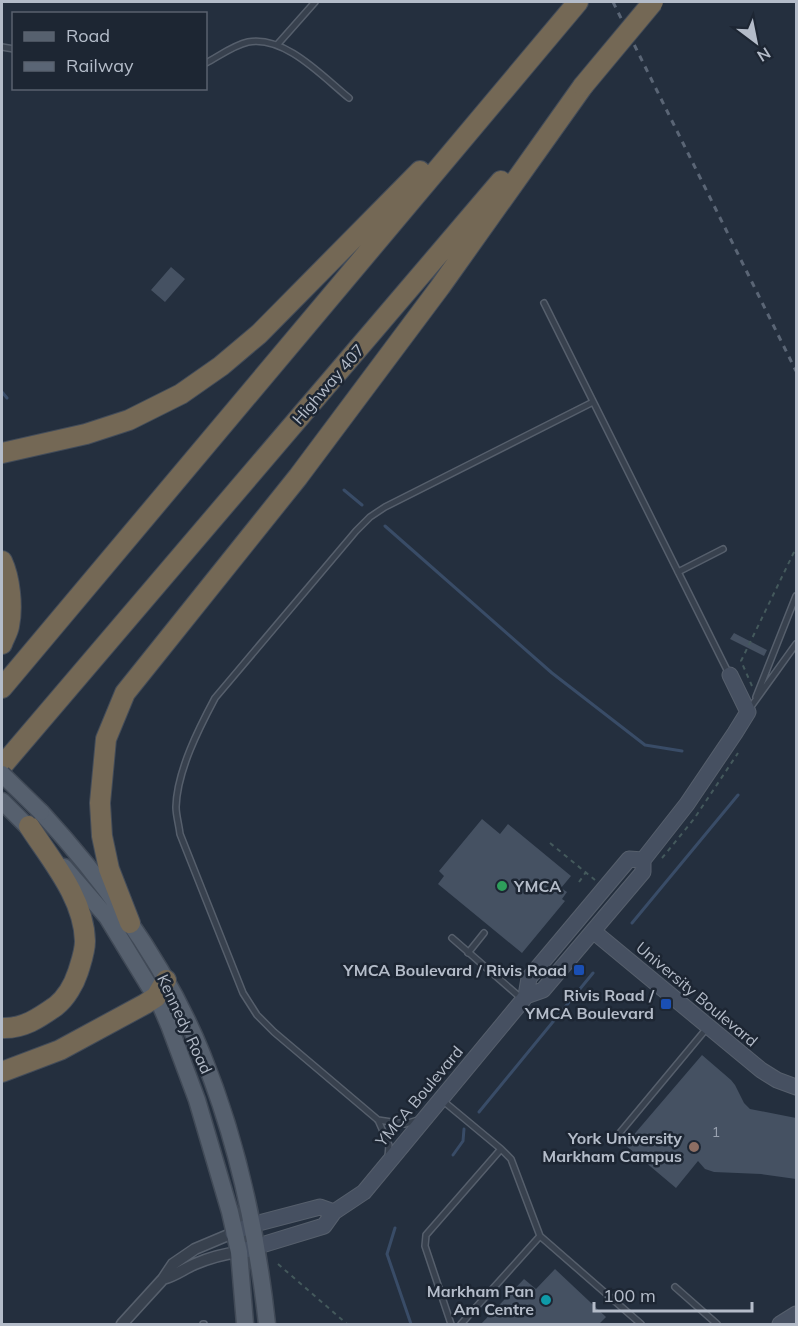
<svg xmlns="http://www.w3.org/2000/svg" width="798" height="1326" viewBox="0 0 798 1326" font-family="Mulish,sans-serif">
<rect width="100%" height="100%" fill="#242f3e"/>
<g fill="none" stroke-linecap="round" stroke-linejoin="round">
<path stroke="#394c67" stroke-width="3" d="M 2,392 L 7,398
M 344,490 L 362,505
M 385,526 L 552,673 L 645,745 L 682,751
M 632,923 L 738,795
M 479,1112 L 593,973
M 453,1155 L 463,1141 L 464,1129
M 395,1228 L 387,1254 L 411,1324"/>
</g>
<path fill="#455162" d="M 171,267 L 185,279 L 165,302 L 151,290 Z
M 734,633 L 767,650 L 764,656 L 730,639 Z
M 482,819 L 500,834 L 508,824 L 571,876 L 561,888 L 567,892 L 562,899 L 565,901 L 522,953 L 438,884 L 444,876 L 439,871 Z
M 702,1055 L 731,1080 L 735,1085 L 744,1103 L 750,1109 L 796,1118 L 796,1179 L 761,1174 L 714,1172 L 705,1169 L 698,1161 L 676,1188 L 625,1145 Z
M 555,1269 L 606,1317 L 599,1324 L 481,1324 L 524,1279 L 536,1289 Z"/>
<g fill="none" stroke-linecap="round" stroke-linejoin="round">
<defs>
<path id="lane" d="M 277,45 L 315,2
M 2,47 L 14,49
M 206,63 C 219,56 234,45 248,42 C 285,35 323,77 349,98
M 544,303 L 729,674
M 678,572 L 723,549
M 756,697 L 796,596
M 750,708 L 796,644
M 452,938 L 521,998
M 468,953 L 484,933
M 442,1100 L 501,1149 L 426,1235 L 425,1246 L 451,1324
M 378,1120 L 405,1124 L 418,1120
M 618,1135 L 707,1028
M 501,1149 L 511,1159 L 540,1236 L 641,1324
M 388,1157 L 389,1145 L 378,1120 L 274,1032 L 257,1015 L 243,993 L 180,834 C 179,825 176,815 176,807 C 177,771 199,728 215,698 L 356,531 L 370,517 L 385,507 L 593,402
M 675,1287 L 717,1324
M 203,1324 L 204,1324
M 461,1324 L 540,1236"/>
<path id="street" d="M 163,1279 C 177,1275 183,1269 195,1264 C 209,1258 223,1254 239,1252
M 122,1324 L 163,1279 L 173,1264 L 195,1249 L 233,1233"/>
<path id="secondary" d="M 593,931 L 761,1070 L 777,1080 L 796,1087
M 526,996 L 543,990 L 643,872 L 643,860 L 687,804 L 735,733 L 748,712 L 730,675
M 233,1233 L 251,1225 L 320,1207 L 334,1212
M 239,1252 L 324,1226 L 334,1212 L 364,1192 L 523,1000 L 526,996 L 529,978 L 629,859 L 643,860
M 780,1324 L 796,1314"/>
<path id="primary" d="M 2,801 L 37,836
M 41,812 C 106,883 166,965 202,1054 C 237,1140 257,1233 267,1324
M 64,867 L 107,917 L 160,1004 L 169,1025 L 197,1100 L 230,1212 L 239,1252 L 245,1324"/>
<path id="highway" d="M 2,453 L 86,434 L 129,420 L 181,394 L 221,366 L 259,334 L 420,171
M 2,561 C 10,578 13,607 9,626 C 8,632 4,638 2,644
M 2,688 L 578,2
M 2,766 L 501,181
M 130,923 L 109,869 L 102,836 L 100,803 L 106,739 L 125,693 L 298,477 L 440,287 L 583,86
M 2,1028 C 23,1029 39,1018 56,1006 C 66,998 74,984 78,972 C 81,962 85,952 85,941 C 84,898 51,860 29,826
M 2,1072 L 60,1050 L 145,1004 L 156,997 L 166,980"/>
</defs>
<use href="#lane" stroke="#565f6c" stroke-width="8"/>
<use href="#street" stroke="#565f6c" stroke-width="13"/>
<use href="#secondary" stroke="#565f6c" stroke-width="17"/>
<use href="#primary" stroke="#414a57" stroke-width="19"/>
<use href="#highway" stroke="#434c59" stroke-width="22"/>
<path stroke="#44595c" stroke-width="2" stroke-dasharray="4.5 4.5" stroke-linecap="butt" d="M 752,686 L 741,661 L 796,548
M 550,843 L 595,880
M 662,858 L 694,819 L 738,753
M 579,882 L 586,872
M 278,1264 L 347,1324"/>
<use href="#lane" stroke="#38414e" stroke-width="5"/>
<use href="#street" stroke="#38414e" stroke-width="10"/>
<use href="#secondary" stroke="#465061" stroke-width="15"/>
<use href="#primary" stroke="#56606e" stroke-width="16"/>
<use href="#highway" stroke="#746855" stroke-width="20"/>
<path stroke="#5a6575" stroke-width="3" stroke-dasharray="6 6" stroke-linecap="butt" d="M 613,2 L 796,371"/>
<defs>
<path id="primary-bridge" d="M 2,774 L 41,812"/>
<path id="highway-bridge" d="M 583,86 L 653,2"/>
</defs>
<use href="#primary-bridge" stroke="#414a57" stroke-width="19" stroke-linecap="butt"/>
<use href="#highway-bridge" stroke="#434c59" stroke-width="22" stroke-linecap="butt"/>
<use href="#primary-bridge" stroke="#56606e" stroke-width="16"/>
<use href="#highway-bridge" stroke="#746855" stroke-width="20"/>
</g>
<circle fill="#2e9e5b" stroke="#1d2633" stroke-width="2" cx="502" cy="886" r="6"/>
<g fill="#1a4fb4" stroke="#1d2633" stroke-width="2">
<rect x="573" y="964" width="12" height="12" rx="3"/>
<rect x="660" y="998" width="12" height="12" rx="3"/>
</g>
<circle fill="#8d6e63" stroke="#1d2633" stroke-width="2" cx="694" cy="1147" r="6"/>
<circle fill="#0f9aa8" stroke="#1d2633" stroke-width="2" cx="546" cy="1300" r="6"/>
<g text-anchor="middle" stroke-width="5" stroke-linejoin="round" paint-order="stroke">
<g font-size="14" fill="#98a1af">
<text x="716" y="1137">1</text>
</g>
<g font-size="16" fill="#b4bcc9" stroke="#1d2633">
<text transform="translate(328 384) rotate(-49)" y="6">Highway 407</text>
<text transform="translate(697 994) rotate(40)" y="6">University Boulevard</text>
<text transform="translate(185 1024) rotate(65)" y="6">Kennedy Road</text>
<text transform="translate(419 1096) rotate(-50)" y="6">YMCA Boulevard</text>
</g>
<g font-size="16" font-weight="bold" fill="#b4bcc9" stroke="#1d2633" text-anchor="end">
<text x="514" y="892" text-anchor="start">YMCA</text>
<text x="567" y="976">YMCA Boulevard / Rivis Road</text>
<text x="654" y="1001">Rivis Road /<tspan x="654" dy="18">YMCA Boulevard</tspan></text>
<text x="682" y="1144">York University<tspan x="682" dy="18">Markham Campus</tspan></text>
<text x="534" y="1297">Markham Pan<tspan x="534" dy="18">Am Centre</tspan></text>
</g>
</g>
<rect width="798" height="1326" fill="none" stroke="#b4bcc9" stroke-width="6"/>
<rect x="12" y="12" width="195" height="78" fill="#1d2633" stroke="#59626f" stroke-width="1.5"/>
<rect x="24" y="32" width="30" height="9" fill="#56606e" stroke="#59626f" stroke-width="1.5"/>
<text x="66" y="42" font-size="18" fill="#b4bcc9">Road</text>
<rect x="24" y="62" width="30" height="9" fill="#5a6575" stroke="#59626f" stroke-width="1.5"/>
<text x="66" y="72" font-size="18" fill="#b4bcc9">Railway</text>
<g transform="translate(756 42) rotate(148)" stroke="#1d2633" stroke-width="4.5" paint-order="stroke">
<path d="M0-4.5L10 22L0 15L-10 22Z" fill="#b4bcc9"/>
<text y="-9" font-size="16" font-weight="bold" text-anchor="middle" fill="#b4bcc9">N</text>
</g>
<path d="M594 1302v9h158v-9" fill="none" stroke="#b4bcc9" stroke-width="3"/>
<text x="603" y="1302" font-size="18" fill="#b4bcc9" stroke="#1d2633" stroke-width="4.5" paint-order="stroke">100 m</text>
</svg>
